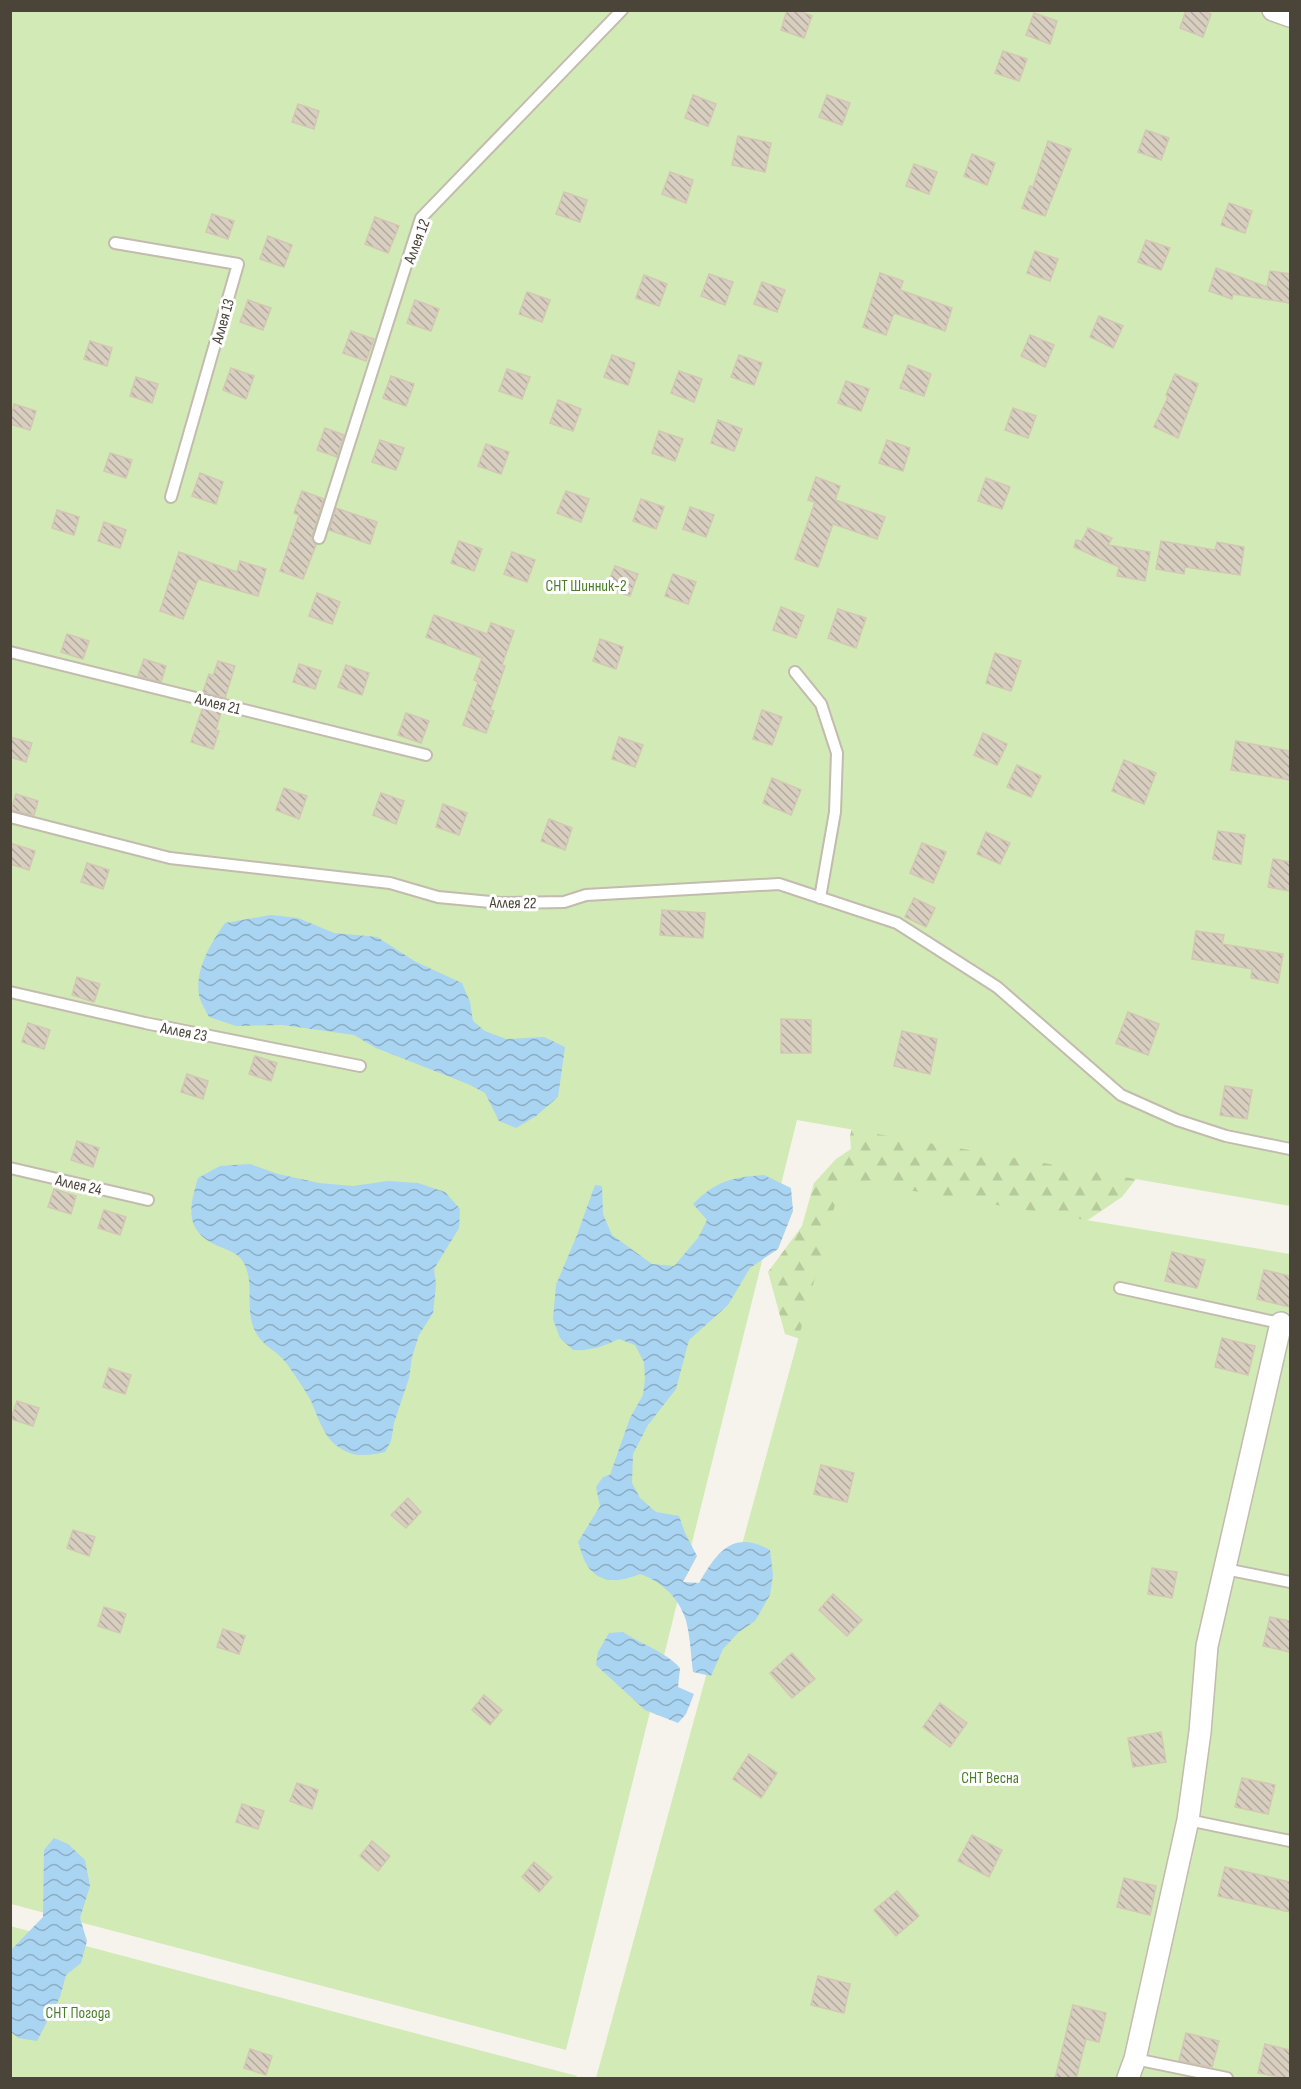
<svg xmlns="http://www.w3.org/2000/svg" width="1301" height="2089" viewBox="0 0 1301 2089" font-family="'Sofia Sans Condensed',sans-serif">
<defs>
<pattern id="forest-firs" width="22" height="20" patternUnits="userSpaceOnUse" patternTransform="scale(1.5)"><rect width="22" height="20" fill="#d2eab5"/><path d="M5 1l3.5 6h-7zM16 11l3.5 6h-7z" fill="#b6ca9c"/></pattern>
<pattern id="water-waves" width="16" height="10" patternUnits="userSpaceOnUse" patternTransform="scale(1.5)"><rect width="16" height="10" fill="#a9d4f2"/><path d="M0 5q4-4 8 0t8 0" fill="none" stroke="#8caec5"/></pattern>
<pattern id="building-back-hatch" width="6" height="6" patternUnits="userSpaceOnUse" patternTransform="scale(1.5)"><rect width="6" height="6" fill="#d8cfc1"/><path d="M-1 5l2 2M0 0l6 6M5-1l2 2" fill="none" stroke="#b1aa9e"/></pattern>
</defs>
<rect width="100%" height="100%" fill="#f6f3ec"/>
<path fill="url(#forest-firs)" d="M 862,1084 L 1136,1179 L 1122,1197 L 1057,1241 L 828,1348 L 785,1334 L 768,1272 L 802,1226 L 814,1183 L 836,1159 L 851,1149 L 850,1136 Z"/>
<path fill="#d2eab5" d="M 10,11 L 1290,11 L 1290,1206 L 797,1120 L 566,2050 L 11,1904 Z
M 842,1179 L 1290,1254 L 1290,2078 L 596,2078 Z
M 10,1926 L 577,2076 L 576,2078 L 11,2078 Z"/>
<path fill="url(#water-waves)" d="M 271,915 L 298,918 L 334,933 L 377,937 L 416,962 L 462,983 L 470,1002 L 473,1021 L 485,1031 L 506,1039 L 544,1037 L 565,1047 L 558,1097 L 536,1116 L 516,1128 L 499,1121 L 485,1093 L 468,1084 L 376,1048 L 354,1035 L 283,1025 L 236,1026 L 209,1017 C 206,1011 200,1002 199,995 C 195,969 211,943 225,923 Z
M 250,1164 L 278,1174 L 319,1183 L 353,1186 L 388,1181 L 418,1183 L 445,1192 L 460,1209 L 459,1228 L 434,1269 L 436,1285 L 433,1313 L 419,1335 L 412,1357 L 409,1378 L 394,1423 L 391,1441 L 385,1452 C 366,1456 353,1458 337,1446 C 323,1436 317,1414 310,1399 C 303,1387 295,1375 287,1364 C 275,1347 260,1348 252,1323 C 246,1303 255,1279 242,1260 C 237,1253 226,1249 218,1246 C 184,1231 189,1208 198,1178 L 220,1166 Z
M 764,1175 L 791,1188 L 793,1211 L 778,1249 L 750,1268 L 728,1305 L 689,1340 L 676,1389 L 648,1425 L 633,1454 L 632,1483 L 640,1498 L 656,1512 L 679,1516 L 685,1533 L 697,1556 L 683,1582 L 699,1583 C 717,1552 733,1529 770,1550 L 773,1575 L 770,1595 L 755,1621 L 739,1632 L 723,1649 L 711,1676 L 693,1672 C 691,1657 690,1629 684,1615 C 677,1596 659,1580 640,1574 C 623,1581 600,1586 587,1565 C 583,1559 581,1550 578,1542 L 600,1506 L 596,1487 L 603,1477 L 610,1475 L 630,1418 L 643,1395 L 645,1379 L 644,1362 L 635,1345 L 619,1339 C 604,1346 591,1351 573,1350 L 560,1338 L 553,1319 L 556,1285 L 577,1235 L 595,1185 L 602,1186 L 603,1214 L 612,1235 L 652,1264 L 674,1266 L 698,1238 L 707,1220 L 693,1204 C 716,1181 732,1177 764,1175 Z
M 623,1632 C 641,1644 666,1652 680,1668 L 678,1687 L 694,1694 L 686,1714 L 678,1723 L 645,1710 L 596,1665 L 598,1652 L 609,1633 Z
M 54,1838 L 68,1844 L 85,1860 L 90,1886 L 80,1918 L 87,1941 L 81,1963 L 66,1975 L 60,1997 L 37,2041 L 18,2038 L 11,2032 L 11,1950 L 43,1917 L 44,1850 Z"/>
<path fill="url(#building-back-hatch)" stroke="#d3c7b4" stroke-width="1.5" d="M 787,10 L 797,10 L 812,16 L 804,38 L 781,30 Z
M 1186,10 L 1200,10 L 1211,14 L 1203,37 L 1180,28 Z
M 1034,13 L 1057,21 L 1050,44 L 1026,35 Z
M 1003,51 L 1027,59 L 1019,81 L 995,73 Z
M 693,95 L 716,104 L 708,126 L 685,118 Z
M 827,95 L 850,103 L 842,125 L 819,117 Z
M 298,104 L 319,111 L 314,129 L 292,122 Z
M 1146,130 L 1169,138 L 1161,160 L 1138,152 Z
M 738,136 L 771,143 L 765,172 L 732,165 Z
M 1048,141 L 1071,149 L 1045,216 L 1022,208 L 1030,186 L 1033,187 Z
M 972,154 L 995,163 L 987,185 L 964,176 Z
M 914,164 L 937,172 L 929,194 L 906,186 Z
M 670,172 L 693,180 L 686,203 L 662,194 Z
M 564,192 L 587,200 L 580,222 L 556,214 Z
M 1229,203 L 1252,211 L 1245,233 L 1221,225 Z
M 212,214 L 234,221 L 228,239 L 206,232 Z
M 375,217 L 399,226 L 388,253 L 365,244 Z
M 268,236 L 292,245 L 284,267 L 260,259 Z
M 1146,240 L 1170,248 L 1161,270 L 1138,262 Z
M 1035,251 L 1058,259 L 1050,281 L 1027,273 Z
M 1216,268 L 1267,287 L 1270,271 L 1290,274 L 1290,303 L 1233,294 L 1232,299 L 1209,291 Z
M 880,273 L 903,281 L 900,290 L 952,308 L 945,331 L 894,313 L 886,335 L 863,327 Z
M 709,274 L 733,282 L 725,305 L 701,296 Z
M 644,275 L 667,284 L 659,306 L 636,298 Z
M 762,282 L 785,290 L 777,312 L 754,304 Z
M 527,292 L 550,300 L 542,322 L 519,314 Z
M 248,300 L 271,308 L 263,330 L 240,322 Z
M 415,300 L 439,309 L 431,331 L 407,323 Z
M 1099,316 L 1123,326 L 1113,348 L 1090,337 Z
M 351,331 L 374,339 L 366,361 L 343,353 Z
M 1030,335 L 1054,345 L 1045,367 L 1021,356 Z
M 90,341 L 112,348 L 107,366 L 84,359 Z
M 612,355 L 635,363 L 628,385 L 604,377 Z
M 739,355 L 762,363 L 754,385 L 731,377 Z
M 908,365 L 931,374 L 924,396 L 900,388 Z
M 231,368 L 254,376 L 246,399 L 223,390 Z
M 507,369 L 530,377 L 522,399 L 499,391 Z
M 679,371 L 702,379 L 694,402 L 671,393 Z
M 1175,374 L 1198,384 L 1178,438 L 1154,427 L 1168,397 L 1166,395 Z
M 391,376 L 414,384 L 406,406 L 383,398 Z
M 136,377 L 158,384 L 152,403 L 130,396 Z
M 846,381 L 869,389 L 861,411 L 838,403 Z
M 558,400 L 581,409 L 573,431 L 550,423 Z
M 14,404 L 36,411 L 30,430 L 10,424 Z
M 1013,408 L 1036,416 L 1028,438 L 1005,430 Z
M 718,420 L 742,429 L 734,451 L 711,443 Z
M 325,428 L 344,435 L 337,457 L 317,450 Z
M 659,431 L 683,439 L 675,461 L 652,453 Z
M 380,440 L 404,448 L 396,470 L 372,462 Z
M 887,440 L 910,448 L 903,471 L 879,463 Z
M 486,444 L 509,452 L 501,474 L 478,466 Z
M 110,453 L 132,460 L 126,478 L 104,471 Z
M 200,473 L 223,482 L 216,504 L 192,496 Z
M 816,477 L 840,486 L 835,500 L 885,517 L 877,539 L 833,524 L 818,567 L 795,559 L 815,502 L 808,500 Z
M 986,478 L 1010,487 L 1002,509 L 978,501 Z
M 302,491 L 324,499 L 312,536 L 312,540 L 316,545 L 303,579 L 280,571 L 299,515 L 294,513 Z
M 566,491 L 589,499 L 581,522 L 557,513 Z
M 641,499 L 664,507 L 656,529 L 633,521 Z
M 690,507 L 714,515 L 706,537 L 683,529 Z
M 336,508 L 377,522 L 370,544 L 329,530 Z
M 57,510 L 79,517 L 74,535 L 52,528 Z
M 104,522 L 126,530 L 120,548 L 98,541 Z
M 1088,528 L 1112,538 L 1108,545 L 1150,552 L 1145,581 L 1117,576 L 1119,567 L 1074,547 L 1076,540 L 1082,541 Z
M 459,541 L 482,549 L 474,571 L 451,563 Z
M 1161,541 L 1215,550 L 1217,542 L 1244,547 L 1240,575 L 1185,567 L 1184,574 L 1156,569 Z
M 179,552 L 237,572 L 240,561 L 266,569 L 258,596 L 198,579 L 183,619 L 160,611 Z
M 512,552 L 535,560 L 527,582 L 504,574 Z
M 615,566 L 638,574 L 630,596 L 606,588 Z
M 673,574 L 696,582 L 688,604 L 665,596 Z
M 317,593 L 340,602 L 332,624 L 309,616 Z
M 781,607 L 804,616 L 796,638 L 773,630 Z
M 838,609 L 866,618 L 856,648 L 828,638 Z
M 434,615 L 487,634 L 491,623 L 514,631 L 502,665 L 505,666 L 490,710 L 494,711 L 486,733 L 463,725 L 478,682 L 474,680 L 482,658 L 426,637 Z
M 67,634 L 89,641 L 83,659 L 61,652 Z
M 600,639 L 623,647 L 616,669 L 593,661 Z
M 995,653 L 1021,661 L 1011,691 L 986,683 Z
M 144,659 L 166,666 L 161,682 L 138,676 Z
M 218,661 L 235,666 L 225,698 L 203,692 L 209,674 L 213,676 Z
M 299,664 L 321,671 L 315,689 L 293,682 Z
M 346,665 L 369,673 L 362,695 L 338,687 Z
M 203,707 L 221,712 L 216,730 L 219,731 L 213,749 L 191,742 Z
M 762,710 L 782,717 L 772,745 L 753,739 Z
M 406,713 L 429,721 L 421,743 L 398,735 Z
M 983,733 L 1007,744 L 997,765 L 974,755 Z
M 10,737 L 32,743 L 26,762 L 10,757 Z
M 619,737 L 643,745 L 635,767 L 612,759 Z
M 1236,741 L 1290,751 L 1290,780 L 1231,770 Z
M 1124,760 L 1156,773 L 1144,804 L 1112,791 Z
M 1017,765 L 1041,776 L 1031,797 L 1007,787 Z
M 772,778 L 801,790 L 791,815 L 763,803 Z
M 284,788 L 307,796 L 299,819 L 276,810 Z
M 381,793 L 404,801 L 396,824 L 373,815 Z
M 16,794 L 38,801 L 34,815 L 11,810 Z
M 443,804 L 467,813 L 459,835 L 436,827 Z
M 549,819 L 572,828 L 565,850 L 541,841 Z
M 1218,831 L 1245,835 L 1241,864 L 1213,859 Z
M 986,832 L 1010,843 L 1000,864 L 977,854 Z
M 10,843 L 35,851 L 29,870 L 10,864 Z
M 922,843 L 946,852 L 933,883 L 910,873 Z
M 1273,859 L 1290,862 L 1290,891 L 1268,887 Z
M 87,863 L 109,870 L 103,889 L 81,882 Z
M 914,898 L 935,908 L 926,927 L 905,917 Z
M 662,910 L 705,913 L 703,938 L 660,935 Z
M 1196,931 L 1224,935 L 1222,944 L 1283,954 L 1278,983 L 1251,978 L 1252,969 L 1192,959 Z
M 77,977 L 100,984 L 94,1002 L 72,995 Z
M 1128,1012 L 1159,1024 L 1148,1055 L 1116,1043 Z
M 781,1019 L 811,1020 L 811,1053 L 781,1053 Z
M 28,1023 L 50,1030 L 44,1049 L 22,1042 Z
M 902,1031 L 937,1039 L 930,1074 L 894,1066 Z
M 255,1056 L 277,1063 L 271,1081 L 249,1074 Z
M 187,1074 L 208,1081 L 203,1099 L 181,1092 Z
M 1225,1086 L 1252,1090 L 1247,1119 L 1220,1115 Z
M 77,1141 L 99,1148 L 93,1167 L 71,1160 Z
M 54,1189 L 76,1196 L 71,1214 L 48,1207 Z
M 104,1210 L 126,1217 L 120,1235 L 98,1228 Z
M 1172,1252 L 1205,1260 L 1197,1288 L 1165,1281 Z
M 1264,1270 L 1290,1276 L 1290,1307 L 1257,1299 Z
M 1222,1338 L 1255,1346 L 1248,1375 L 1215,1367 Z
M 109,1368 L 131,1375 L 125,1394 L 103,1387 Z
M 17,1401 L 39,1408 L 33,1426 L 11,1419 Z
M 821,1465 L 854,1473 L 847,1502 L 814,1494 Z
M 408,1498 L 421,1512 L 406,1528 L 391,1515 Z
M 73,1530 L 95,1537 L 89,1556 L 67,1548 Z
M 1152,1568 L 1177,1572 L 1172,1598 L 1148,1594 Z
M 833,1594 L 862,1620 L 847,1636 L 819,1610 Z
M 104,1607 L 126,1614 L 120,1633 L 98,1626 Z
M 1270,1617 L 1290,1621 L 1290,1652 L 1263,1646 Z
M 223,1629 L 245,1636 L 239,1654 L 217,1647 Z
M 792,1653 L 815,1679 L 792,1698 L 770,1673 Z
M 484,1695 L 502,1710 L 490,1725 L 472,1710 Z
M 940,1703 L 967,1723 L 950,1747 L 923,1727 Z
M 1161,1732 L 1166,1762 L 1133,1767 L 1128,1738 Z
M 749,1754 L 777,1773 L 761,1798 L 733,1779 Z
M 1242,1778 L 1275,1785 L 1268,1814 L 1235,1807 Z
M 297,1783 L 318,1790 L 312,1809 L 290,1801 Z
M 242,1804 L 264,1811 L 258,1829 L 236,1822 Z
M 972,1835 L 1002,1850 L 989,1877 L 958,1861 Z
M 372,1841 L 390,1856 L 378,1871 L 360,1856 Z
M 534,1862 L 552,1877 L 539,1892 L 522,1877 Z
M 1225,1867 L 1290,1882 L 1290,1912 L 1218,1896 Z
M 1124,1878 L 1156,1886 L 1150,1915 L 1117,1907 Z
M 897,1891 L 919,1916 L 896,1936 L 874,1910 Z
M 818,1976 L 850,1984 L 844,2013 L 811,2005 Z
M 1073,2005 L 1106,2013 L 1099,2042 L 1086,2039 L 1076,2079 L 1055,2079 Z
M 1186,2033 L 1219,2041 L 1212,2067 L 1179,2061 Z
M 1265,2044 L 1290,2050 L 1290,2079 L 1258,2073 Z
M 250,2049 L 272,2056 L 266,2075 L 244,2068 Z"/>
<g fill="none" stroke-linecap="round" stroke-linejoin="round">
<defs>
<path id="lane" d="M 115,243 L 238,264 L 171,497
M 319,538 L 421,218 L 622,10
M 10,652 L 426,755
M 795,672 L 821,704 L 837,753 L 835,812 L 820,898
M 10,817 L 170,858 L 390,883 L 438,897 L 501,903 L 564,902 L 586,895 L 779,884 L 897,923 L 997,987 L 1121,1095 L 1177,1120 L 1226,1136 L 1290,1149
M 10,992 L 145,1023 L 360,1066
M 10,1168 L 148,1200
M 1120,1288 L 1284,1324
M 1225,1569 L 1290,1582
M 1188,1820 L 1290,1841
M 1135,2059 L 1227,2078"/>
<path id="street" d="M 1273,10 L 1290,16
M 1128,2078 L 1135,2059 L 1188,1820 L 1200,1732 L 1207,1646 L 1281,1323"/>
</defs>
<use href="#lane" stroke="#c2bbae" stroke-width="14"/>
<use href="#street" stroke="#c2bbae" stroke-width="24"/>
<use href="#lane" stroke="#fff" stroke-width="10"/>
<use href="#street" stroke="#fff" stroke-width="21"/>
</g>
<g text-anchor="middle" stroke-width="6" stroke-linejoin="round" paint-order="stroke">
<g font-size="16" fill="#4b4439" stroke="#fff">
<text transform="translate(416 241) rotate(-69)" y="6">Аллея 12</text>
<text transform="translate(222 321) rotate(-74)" y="6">Аллея 13</text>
<text transform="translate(218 703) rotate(14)" y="6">Аллея 21</text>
<text transform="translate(513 902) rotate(1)" y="6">Аллея 22</text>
<text transform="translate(184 1031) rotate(11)" y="6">Аллея 23</text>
<text transform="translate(79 1184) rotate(13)" y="6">Аллея 24</text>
</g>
<g font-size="16" fill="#4a7f2a" stroke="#fff">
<text x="586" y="591">СНТ Шинник-2</text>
<text x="990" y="1783">СНТ Весна</text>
<text x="78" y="2018">СНТ Погода</text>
</g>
</g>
<rect width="1301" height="2089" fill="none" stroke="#4b4439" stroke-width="24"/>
</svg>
